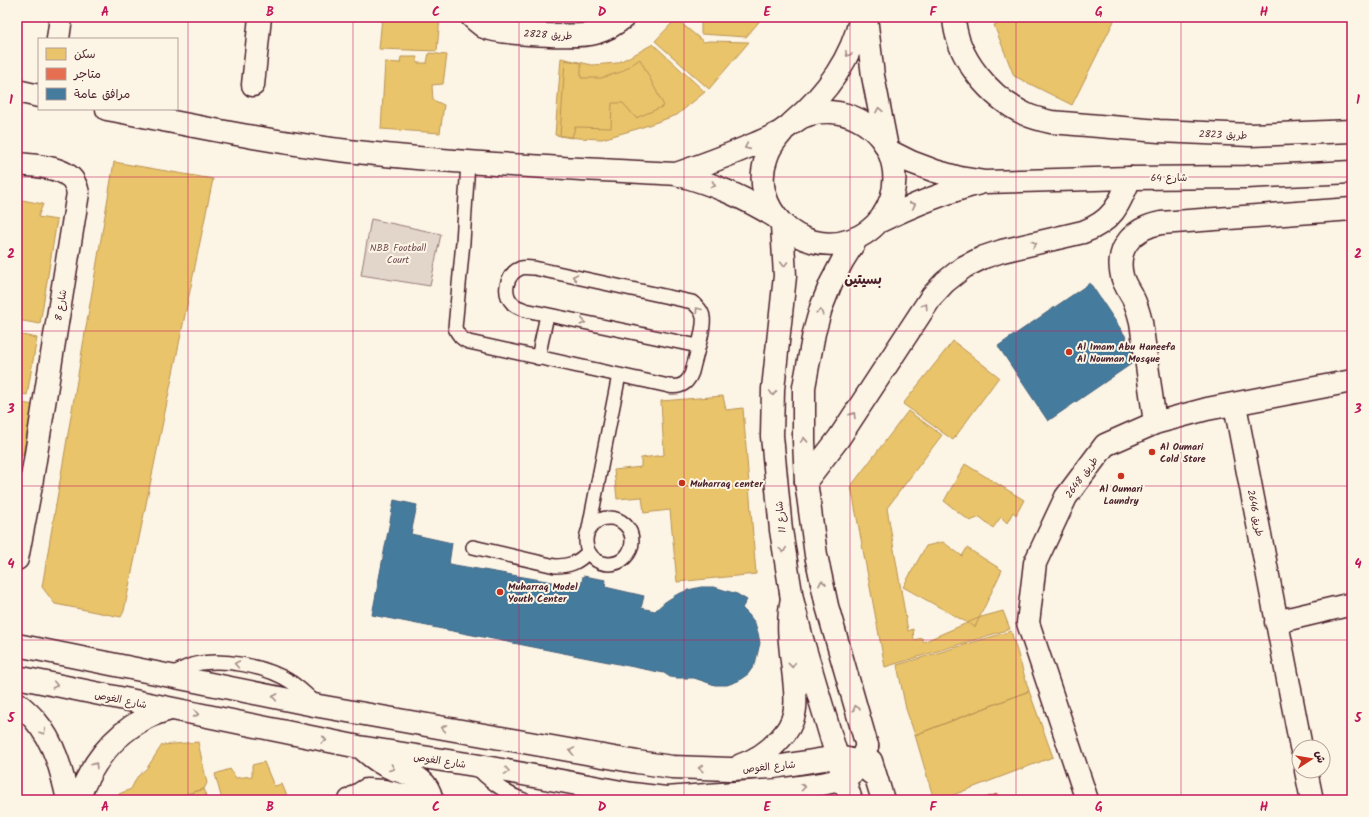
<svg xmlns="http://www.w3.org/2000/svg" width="1369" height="817" viewBox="0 0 1369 817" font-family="Kalam,'Playpen Sans Arabic',sans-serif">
<rect width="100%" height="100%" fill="#fcf5e5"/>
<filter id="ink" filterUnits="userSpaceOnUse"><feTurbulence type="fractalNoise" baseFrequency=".025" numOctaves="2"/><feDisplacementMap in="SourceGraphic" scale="8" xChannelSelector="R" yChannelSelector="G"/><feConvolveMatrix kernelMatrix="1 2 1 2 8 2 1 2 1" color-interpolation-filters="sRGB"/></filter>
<g filter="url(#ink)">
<path fill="#e2d5ca" stroke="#967a7a" d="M 371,219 L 441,234 L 430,286 L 361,275 Z"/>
<path fill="#e9c46a" stroke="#b99257" d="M 382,17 L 440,17 L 437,51 L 379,49 Z
M 701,17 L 763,17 L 746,37 L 701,34 Z
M 1015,17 L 1111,17 L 1114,21 L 1072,105 L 1014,76 L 994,25 Z
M 676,19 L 704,42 L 709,41 L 749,42 L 709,89 L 655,41 Z
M 653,44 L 705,92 L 677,115 L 637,129 L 602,139 L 578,138 L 555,135 L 561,58 L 592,65 L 617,63 L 637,53 Z
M 429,53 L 447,55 L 443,84 L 432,85 L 433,100 L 444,105 L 440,133 L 381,129 L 385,62 L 400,63 L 401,57 L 417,57 L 417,63 L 427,63 Z
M 640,59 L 664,106 L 636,118 L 623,103 L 612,103 L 611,128 L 575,127 L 572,138 L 560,136 L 565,60 L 581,63 L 581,78 L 601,78 L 621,72 Z
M 114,162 L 213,179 L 124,611 L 121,617 L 55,604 L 42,587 Z
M 17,199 L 43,204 L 38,217 L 57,220 L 40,324 L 17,320 Z
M 17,334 L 37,338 L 27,395 L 17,393 Z
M 953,341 L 999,377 L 953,440 L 903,404 Z
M 723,396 L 726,410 L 743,408 L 756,574 L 677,582 L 670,510 L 644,513 L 642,497 L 617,499 L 614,470 L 641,467 L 641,458 L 664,455 L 661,401 Z
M 17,402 L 33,405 L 23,455 L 17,460 Z
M 908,411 L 942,435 L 887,508 L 908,631 L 913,629 L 914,640 L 922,638 L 923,642 L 981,617 L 1003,611 L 1010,629 L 885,667 L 851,486 Z
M 965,464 L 1024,500 L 1016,515 L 1013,512 L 1007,523 L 1001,517 L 993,528 L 980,517 L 970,521 L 944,501 Z
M 943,542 L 962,556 L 967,548 L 1002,570 L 975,627 L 903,587 L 926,546 Z
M 1011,631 L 1029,691 L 915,735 L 906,709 L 897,665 Z
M 1029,691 L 1053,757 L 940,800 L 934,800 L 915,735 Z
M 198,742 L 207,783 L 204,789 L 177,797 L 173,800 L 120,800 L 119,794 L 131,789 L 137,777 L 147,768 L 162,745 Z
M 264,762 L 274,786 L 282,784 L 287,796 L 282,799 L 282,800 L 222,800 L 215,774 L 230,769 L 236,778 L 252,776 L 252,765 Z
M 204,789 L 207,800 L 173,800 L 177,797 Z"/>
<path fill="#e76f51" stroke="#b85746" d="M 997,794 L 999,800 L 979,800 Z"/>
<path fill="#457b9d" stroke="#465f7b" d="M 1090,283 L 1140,358 L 1048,421 L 998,346 Z
M 394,500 L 417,505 L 411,534 L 452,543 L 449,564 L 581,587 L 583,576 L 606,580 L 605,587 L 644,596 L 641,608 L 655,611 L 665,602 L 676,595 L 688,590 L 701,587 L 714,587 L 737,594 L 747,600 L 742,608 L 749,615 L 755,623 L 758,633 L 760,643 L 755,664 L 748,674 L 738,681 L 727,685 L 715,685 L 694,678 L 677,678 L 670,677 L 664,673 L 372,615 Z"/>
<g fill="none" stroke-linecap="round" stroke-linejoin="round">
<defs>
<path id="service" d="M 468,163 L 463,242 L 455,328 C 458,335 461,339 469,342 L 669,386 C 681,388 688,383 692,372 C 695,358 705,329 703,317 C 702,310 697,306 692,302 L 534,268 C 530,268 525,267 521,268 C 506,274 502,293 513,304 C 516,307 521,308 525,310 L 698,346
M 538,358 L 547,315
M586 541a23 23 0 1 1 46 0a23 23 0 1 1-46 0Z
M 589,528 L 619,375
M 473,547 L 555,566 C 569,566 578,563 588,552
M 170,675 C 177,672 185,667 192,665 C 221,657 266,666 291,682 C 300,688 308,696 317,704
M 475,766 C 489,781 504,793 524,800"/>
<path id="minor" d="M 472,17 C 475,20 480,24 484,27 C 499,34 578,38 595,33 C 605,30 616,24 624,17
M 866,17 L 873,76 L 887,148
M 954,17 C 956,58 990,97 1025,114 C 1033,118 1042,120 1051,122 L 1159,131 L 1250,135 L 1352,131
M 58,39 L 61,17
M 253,85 L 260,17
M 792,123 C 825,95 851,60 861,17
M 17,164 C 34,166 68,166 75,184 C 77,187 77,190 78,193 L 30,491 L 17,559
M 1235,405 L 1301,747
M 1155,423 L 1141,322 C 1139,314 1137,306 1133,298 C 1129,291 1124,284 1122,276 C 1115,247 1134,228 1161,223 L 1352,209
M 806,481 L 839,438 L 932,296 L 945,282 L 964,267 L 984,257 L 1002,251 L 1083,232 C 1113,221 1119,205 1130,178
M 1276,622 L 1352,604
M 17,703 C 23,708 30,714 35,720 C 55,743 62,772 68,800
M 1306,771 L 1312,800
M 78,800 C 90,766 112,736 144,719 C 152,714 162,712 170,709
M 350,800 L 366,790 L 384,791 L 423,800
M 1087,800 L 1028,623 L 1035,563 L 1066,497 L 1105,445 L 1155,423 L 1207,409 L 1352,381"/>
<path id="tertiary" d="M 17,91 L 39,96
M 107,109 C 190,125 273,143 357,152 C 463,164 569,168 676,174 C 714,184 743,197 776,217
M 889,151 L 911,162 L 935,171 L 960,178 L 985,182 L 1130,178 L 1246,177 L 1352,172
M 676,174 C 703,165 729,155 755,144 C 764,140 774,136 782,131 C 789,126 795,121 802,117 C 841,101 885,125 893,165 C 897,184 892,202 882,217 C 874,228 863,236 851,240 C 800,258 747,207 767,156 C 770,146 776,139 783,131
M 878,222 C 911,206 944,192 980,183
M 782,225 L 785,276 L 773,389 L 772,436 L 781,530 L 792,599 L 802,639 L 837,757
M 857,238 L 843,260 L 831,283 L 821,308 L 814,333 L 804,387 L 804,441 L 806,481 L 816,555 L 827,606 L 867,746"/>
<path id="secondary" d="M 17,645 L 319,706 L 637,762 L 672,767 L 730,769 L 775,767 L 837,757 L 848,759 L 859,764 L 875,776
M 17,677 L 359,747 L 474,765 L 632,794 L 666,798 L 778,790 L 822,784 L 844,779 L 853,772 L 859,764 L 867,746
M 365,751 C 373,758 381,764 391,768 C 411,776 426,775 432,800
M 871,761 L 883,800
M 741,765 C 756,760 768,752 779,740 C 785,734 792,724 794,714 C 797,703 795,689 794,678 C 791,651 786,625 792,599
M 840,766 L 851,800"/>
</defs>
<use href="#service" stroke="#4a1f2b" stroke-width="16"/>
<use href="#minor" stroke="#4a1f2b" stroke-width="25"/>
<use href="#tertiary" stroke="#4a1f2b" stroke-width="25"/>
<use href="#secondary" stroke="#4a1f2b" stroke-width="25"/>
<use href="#service" stroke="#fcf5e5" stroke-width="13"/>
<use href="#minor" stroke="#fcf5e5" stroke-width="22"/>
<use href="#tertiary" stroke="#fcf5e5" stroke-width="22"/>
<use href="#secondary" stroke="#fcf5e5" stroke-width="22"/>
</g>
<defs><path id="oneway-chevron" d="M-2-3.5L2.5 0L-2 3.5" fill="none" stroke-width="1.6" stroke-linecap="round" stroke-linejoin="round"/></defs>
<g stroke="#a38a88">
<use href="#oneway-chevron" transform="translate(848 54) rotate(116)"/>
<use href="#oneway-chevron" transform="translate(879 110) rotate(-101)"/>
<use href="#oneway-chevron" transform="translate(747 147) rotate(156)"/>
<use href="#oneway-chevron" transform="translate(713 185) rotate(21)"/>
<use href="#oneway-chevron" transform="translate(913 205) rotate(-24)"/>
<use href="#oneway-chevron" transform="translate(1034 244) rotate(-14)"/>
<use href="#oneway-chevron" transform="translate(784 264) rotate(89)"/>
<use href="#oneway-chevron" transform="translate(575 277) rotate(-168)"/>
<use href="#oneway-chevron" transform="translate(925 306) rotate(-56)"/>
<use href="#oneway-chevron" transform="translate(698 310) rotate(-127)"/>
<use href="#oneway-chevron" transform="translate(820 312) rotate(-73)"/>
<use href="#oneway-chevron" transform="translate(583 322) rotate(12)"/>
<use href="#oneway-chevron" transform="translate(773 393) rotate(92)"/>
<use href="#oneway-chevron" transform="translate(853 415) rotate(-58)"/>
<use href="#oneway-chevron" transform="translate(804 440) rotate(-92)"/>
<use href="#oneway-chevron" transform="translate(783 550) rotate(82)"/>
<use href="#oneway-chevron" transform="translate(822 583) rotate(-102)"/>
<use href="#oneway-chevron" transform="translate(237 664) rotate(-170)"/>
<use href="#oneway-chevron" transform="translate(792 665) rotate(84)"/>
<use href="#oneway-chevron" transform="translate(55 685) rotate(12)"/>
<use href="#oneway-chevron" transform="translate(275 697) rotate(-169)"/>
<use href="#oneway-chevron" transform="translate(856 708) rotate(-106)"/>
<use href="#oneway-chevron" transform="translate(196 714) rotate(11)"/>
<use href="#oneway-chevron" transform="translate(444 728) rotate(-170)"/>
<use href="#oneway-chevron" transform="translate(43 732) rotate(57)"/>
<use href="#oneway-chevron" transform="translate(324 740) rotate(11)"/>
<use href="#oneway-chevron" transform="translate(572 751) rotate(-170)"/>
<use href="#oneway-chevron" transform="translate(95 765) rotate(-57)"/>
<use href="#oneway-chevron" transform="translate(392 768) rotate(21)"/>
<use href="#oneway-chevron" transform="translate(701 768) rotate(-178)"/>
<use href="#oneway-chevron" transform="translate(507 771) rotate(10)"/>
<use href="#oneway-chevron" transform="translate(803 787) rotate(-7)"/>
</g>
</g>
<path fill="none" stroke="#c2185b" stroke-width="1" stroke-opacity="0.55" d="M 188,17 L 188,800M 353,17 L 353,800M 519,17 L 519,800M 684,17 L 684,800M 850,17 L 850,800M 1016,17 L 1016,800M 1181,17 L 1181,800M 17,177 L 1352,177M 17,331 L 1352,331M 17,486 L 1352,486M 17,640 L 1352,640"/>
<g fill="#c8321e" stroke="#fcf5e5" stroke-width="1.5">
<circle cx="1069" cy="352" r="4"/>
<circle cx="1152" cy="452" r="4"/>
<circle cx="1121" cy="476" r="4"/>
<circle cx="682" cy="483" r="4"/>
<circle cx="500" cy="592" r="4"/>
</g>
<g text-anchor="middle" stroke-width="4" stroke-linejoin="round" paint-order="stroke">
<g font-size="10" fill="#4a1f2b" stroke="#fcf5e5">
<text transform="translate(548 34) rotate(3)" y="4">طريق 2828</text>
<text transform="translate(1223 134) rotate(2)" y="4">طريق 2823</text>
<text x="1169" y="181">شارع 64</text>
<text transform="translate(60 305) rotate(-81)" y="4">شارع 8</text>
<text transform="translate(1081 477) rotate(-54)" y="4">طريق 2648</text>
<text transform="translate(1256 513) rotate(79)" y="4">طريق 2646</text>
<text transform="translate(780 517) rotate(-96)" y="4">شارع 11</text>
<text transform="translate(121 699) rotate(12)" y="4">شارع الغوص</text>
<text transform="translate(440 760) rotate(9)" y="4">شارع الغوص</text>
<text transform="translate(769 766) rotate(-5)" y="4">شارع الغوص</text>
</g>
<g font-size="10" fill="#704c53" stroke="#fcf5e5">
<text x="398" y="251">NBB Football<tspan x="398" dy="12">Court</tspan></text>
</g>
<g font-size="10" font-weight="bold" fill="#4a1f2b" stroke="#fcf5e5" text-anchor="start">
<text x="1077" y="350">Al Imam Abu Haneefa<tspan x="1077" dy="12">Al Nouman Mosque</tspan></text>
<text x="1160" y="450">Al Oumari<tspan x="1160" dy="12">Cold Store</tspan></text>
<text x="690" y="487">Muharraq center</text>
<text x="1121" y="492" text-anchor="middle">Al Oumari<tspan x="1121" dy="12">Laundry</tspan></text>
<text x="508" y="590">Muharraq Model<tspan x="508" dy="12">Youth Center</tspan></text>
</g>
<g font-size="14" font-weight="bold" fill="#4a1f2b" stroke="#fcf5e5">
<text x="863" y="284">بسيتين</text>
</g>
</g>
<rect width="1369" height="817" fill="none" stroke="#fcf5e5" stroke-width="44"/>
<rect x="38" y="38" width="140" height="72" fill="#fcf5e5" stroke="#b59f9b"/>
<rect x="46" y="48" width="20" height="12" fill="#e9c46a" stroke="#b59f9b"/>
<text x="74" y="58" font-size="12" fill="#4a1f2b">سكن</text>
<rect x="46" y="68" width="20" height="12" fill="#e76f51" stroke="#b59f9b"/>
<text x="74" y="78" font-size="12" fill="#4a1f2b">متاجر</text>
<rect x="46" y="88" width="20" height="12" fill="#457b9d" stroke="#b59f9b"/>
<text x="74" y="98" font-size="12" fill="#4a1f2b">مرافق عامة</text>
<g transform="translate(1311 759) rotate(78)"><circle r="19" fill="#fcf5e5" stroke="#b59f9b"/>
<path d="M0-3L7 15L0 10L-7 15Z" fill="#c8321e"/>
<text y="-6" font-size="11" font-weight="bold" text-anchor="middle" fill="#4a1f2b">ش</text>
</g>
<rect x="22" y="22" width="1325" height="773" fill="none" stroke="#c2185b" stroke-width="1.5"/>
<g font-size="13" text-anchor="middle" font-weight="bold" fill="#c2185b">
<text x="105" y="16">A</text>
<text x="270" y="16">B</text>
<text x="436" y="16">C</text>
<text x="602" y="16">D</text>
<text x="767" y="16">E</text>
<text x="933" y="16">F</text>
<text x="1099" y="16">G</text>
<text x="1264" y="16">H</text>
<text x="11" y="104">1</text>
<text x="1358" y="104">1</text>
<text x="11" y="258">2</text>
<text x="1358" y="258">2</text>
<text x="11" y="413">3</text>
<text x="1358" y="413">3</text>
<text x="11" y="568">4</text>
<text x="1358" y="568">4</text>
<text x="11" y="722">5</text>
<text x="1358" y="722">5</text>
<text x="105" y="811">A</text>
<text x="270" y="811">B</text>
<text x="436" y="811">C</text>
<text x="602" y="811">D</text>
<text x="767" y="811">E</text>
<text x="933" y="811">F</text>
<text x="1099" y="811">G</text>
<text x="1264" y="811">H</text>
</g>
</svg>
